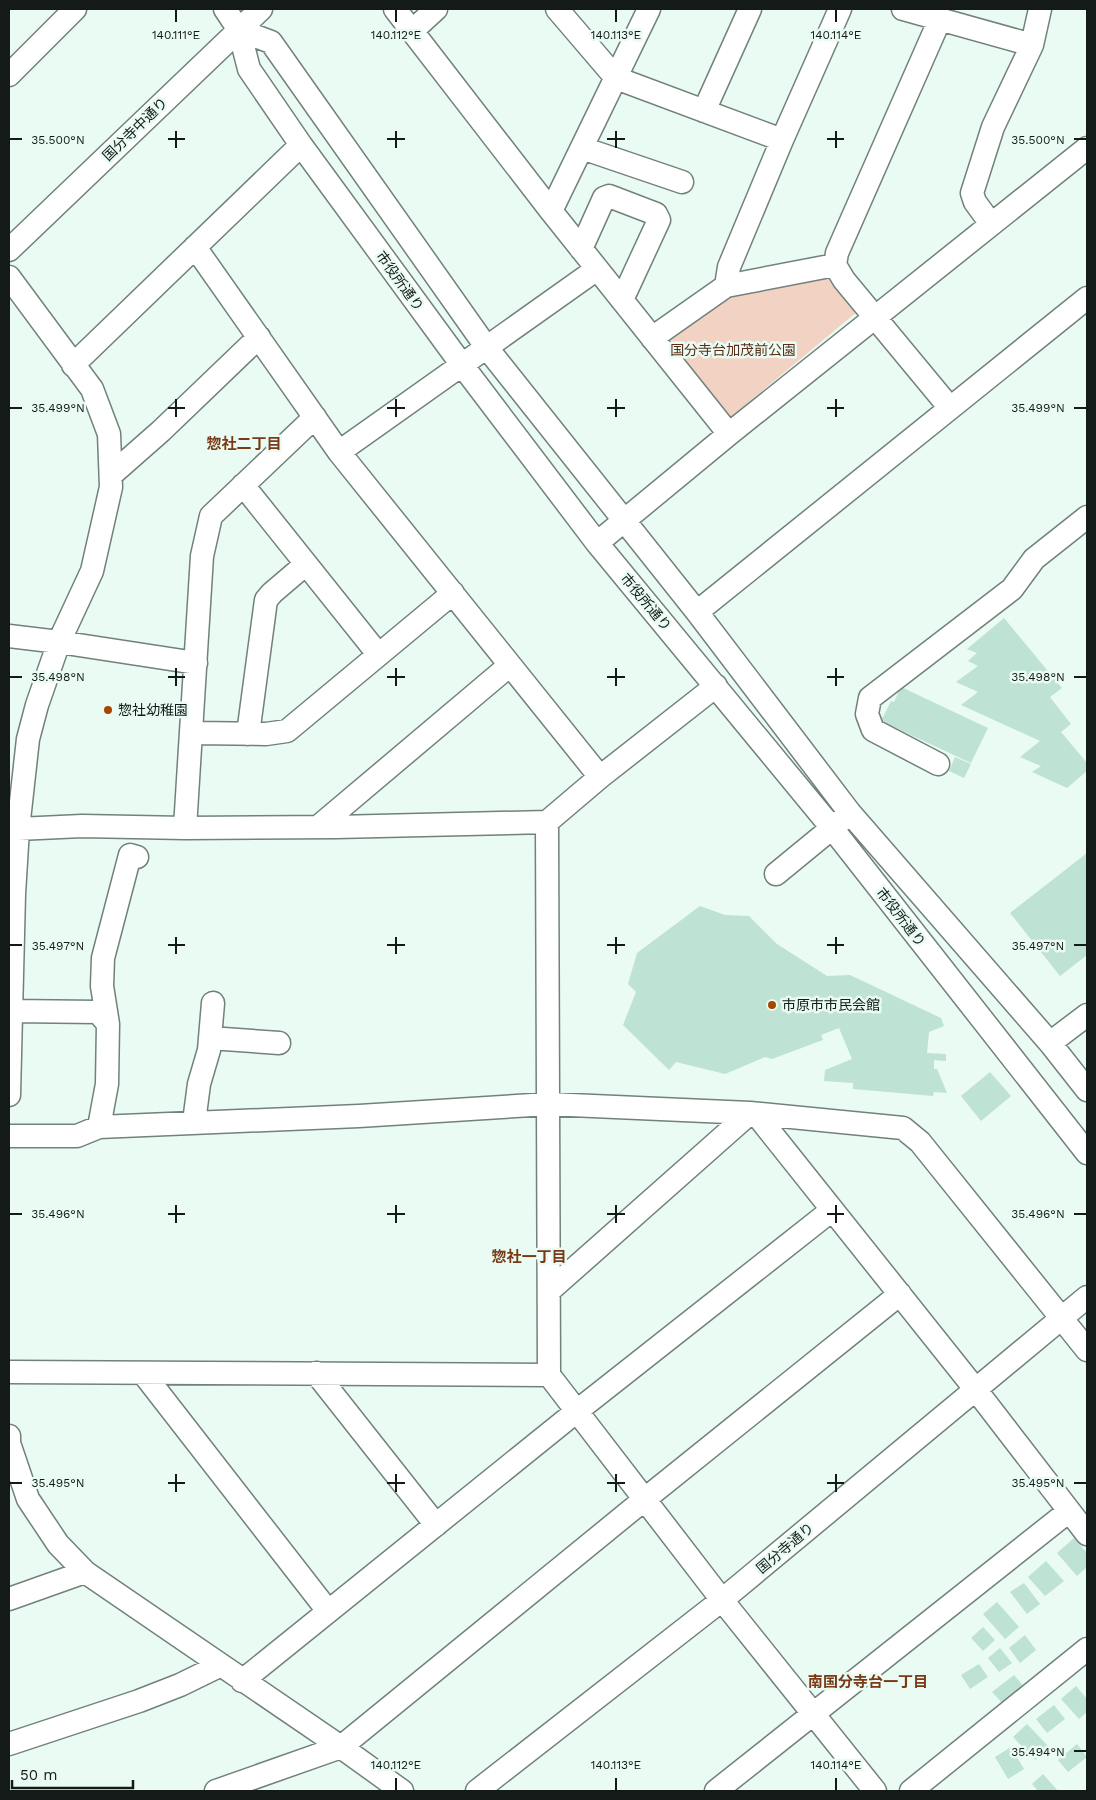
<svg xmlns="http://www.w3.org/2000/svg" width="1096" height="1800" viewBox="0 0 1096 1800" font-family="'Work Sans','Noto Sans JP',sans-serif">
<rect width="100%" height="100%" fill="#e9fbf3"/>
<path fill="#f2d2c3" d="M 827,275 L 832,279 L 858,311 L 726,421 L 667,348 L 669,339 L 726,293 Z"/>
<path fill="#bee2d3" d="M 1004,618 L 1062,688 L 1050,697 L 1071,724 L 1061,732 L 1087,763 L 1087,771 L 1067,788 L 1032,772 L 1041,766 L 1020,757 L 1040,741 L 961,705 L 978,692 L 956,682 L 978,666 L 968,661 L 977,653 L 967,649 Z
M 901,687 L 988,728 L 971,763 L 881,721 L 891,701 L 894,702 Z
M 955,757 L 971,764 L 964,778 L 949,771 Z
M 1087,853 L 1087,955 L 1060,976 L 1010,913 Z
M 700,906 L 725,915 L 749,916 L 777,944 L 827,976 L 850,975 L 941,1018 L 944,1026 L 929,1032 L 927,1053 L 946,1054 L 946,1061 L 934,1060 L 934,1069 L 937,1069 L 947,1093 L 934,1092 L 933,1096 L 853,1089 L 853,1083 L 824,1081 L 825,1070 L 852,1059 L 839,1028 L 821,1035 L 823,1040 L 772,1059 L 765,1057 L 725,1074 L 676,1062 L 669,1070 L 623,1025 L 636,992 L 628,984 L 637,953 Z
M 990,1072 L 1011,1096 L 981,1121 L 961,1096 Z
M 1074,1538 L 1087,1553 L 1087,1567 L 1077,1576 L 1057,1553 Z
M 1046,1561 L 1064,1581 L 1045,1596 L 1028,1577 Z
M 1024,1583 L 1040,1604 L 1027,1614 L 1010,1592 Z
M 997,1602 L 1019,1627 L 1005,1639 L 983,1614 Z
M 983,1627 L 995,1640 L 983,1651 L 971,1638 Z
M 1025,1635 L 1036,1650 L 1020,1663 L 1009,1648 Z
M 1000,1648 L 1012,1663 L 999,1672 L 988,1658 Z
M 979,1664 L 988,1677 L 970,1689 L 961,1675 Z
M 1014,1675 L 1025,1688 L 1004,1705 L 992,1692 Z
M 1076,1686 L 1087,1699 L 1087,1712 L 1079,1719 L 1061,1699 Z
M 1054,1705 L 1065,1719 L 1047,1733 L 1036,1719 Z
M 1027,1724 L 1049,1747 L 1035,1760 L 1013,1737 Z
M 1077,1744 L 1087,1757 L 1068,1772 L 1058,1760 Z
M 1011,1747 L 1024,1769 L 1008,1779 L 995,1757 Z
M 1043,1774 L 1058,1791 L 1038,1791 L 1032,1784 Z"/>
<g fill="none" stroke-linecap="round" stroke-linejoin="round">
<defs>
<path id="minor" d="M 225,9 L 239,30 L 249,69 L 301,145 L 462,365 L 597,543 L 832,828 L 1087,1153
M 395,9 L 551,211 L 729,434
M 557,9 L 616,78 L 782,140
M 903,9 L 1032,45
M 940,19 L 837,253 L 835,265 L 844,280 L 950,408
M 239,30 L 271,42 L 487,348 L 697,612 L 850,813 L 1050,1043 L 1087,1090
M 412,31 L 436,9
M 9,75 L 75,9
M 704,111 L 750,9
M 582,148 L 682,182
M 551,211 L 649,9
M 991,224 L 975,202 L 972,193 L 993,127 L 1032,45 L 1040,9
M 195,247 L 339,452 L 600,777
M 581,249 L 604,198 L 609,196 L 656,214 L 659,220 L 622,300
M 9,250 L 261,9
M 9,277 L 92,389 L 109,434 L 111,487 L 92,571 L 59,642 L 37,705 L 28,739 L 18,829 L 14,894 L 9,1095
M 726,286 L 729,267 L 782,140 L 840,9
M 652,338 L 726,286 L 835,265
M 73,365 L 301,145
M 339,452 L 597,269
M 111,475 L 161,431 L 259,337
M 243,485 L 378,654
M 597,543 L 729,434 L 1087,148
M 697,612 L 1087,298
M 9,636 L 59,642 L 196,663
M 192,733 L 266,734 L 287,731 L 453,593
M 248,734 L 266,600 L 272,593 L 306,564
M 938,764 L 873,730 L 867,714 L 870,698 L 1012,589 L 1034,559 L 1087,517
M 547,822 L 549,1375 L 722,1600 L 875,1791
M 318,827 L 510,665
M 185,828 L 202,556 L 211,516 L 315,417
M 18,829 L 82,826 L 185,828 L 336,827 L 547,822 L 600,777 L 716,686
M 776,874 L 843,819
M 11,1011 L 98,1012 L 108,1024
M 210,1038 L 279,1043
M 1050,1043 L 1087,1015
M 756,1114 L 976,1390 L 1087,1534
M 194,1122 L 199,1084 L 209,1050 L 213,1003
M 99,1127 L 107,1084 L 108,1024 L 102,986 L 103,958 L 130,855 L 137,857
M 9,1136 L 77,1136 L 99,1127 L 359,1116 L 548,1104 L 750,1113 L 903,1128 L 920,1142 L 1087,1350
M 549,1291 L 750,1113
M 9,1372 L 549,1375
M 143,1373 L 328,1611
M 316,1373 L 436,1525
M 9,1436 L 9,1443 L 28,1499 L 58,1544 L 85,1572 L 341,1747 L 402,1791
M 9,1599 L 85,1572
M 242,1681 L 577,1411 L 832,1210
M 9,1744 L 139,1701 L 180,1685 L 221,1665
M 216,1791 L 341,1747 L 645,1499 L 900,1294
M 477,1791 L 722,1600 L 1087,1297
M 716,1791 L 1069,1511
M 911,1791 L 1087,1649"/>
</defs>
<use href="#minor" stroke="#71817b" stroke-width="25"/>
<use href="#minor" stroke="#fff" stroke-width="22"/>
</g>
<path fill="none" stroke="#141a18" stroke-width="2" d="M 176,10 L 176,22M 396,10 L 396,22M 616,10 L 616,22M 836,10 L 836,22M 176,131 L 176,148M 396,131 L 396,148M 616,131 L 616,148M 836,131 L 836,148M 10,139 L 22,139M 168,139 L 185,139M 387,139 L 405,139M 607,139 L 625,139M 827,139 L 844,139M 1074,139 L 1086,139M 176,399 L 176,417M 396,399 L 396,417M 616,399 L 616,417M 836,399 L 836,417M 10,408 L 22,408M 168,408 L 185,408M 387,408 L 405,408M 607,408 L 625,408M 827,408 L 844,408M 1074,408 L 1086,408M 176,668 L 176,686M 396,668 L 396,686M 616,668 L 616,686M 836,668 L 836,686M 10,677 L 22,677M 168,677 L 185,677M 387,677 L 405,677M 607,677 L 625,677M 827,677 L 844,677M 1074,677 L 1086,677M 176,937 L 176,954M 396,937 L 396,954M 616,937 L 616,954M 836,937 L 836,954M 10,945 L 22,945M 168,945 L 185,945M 387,945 L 405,945M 607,945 L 625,945M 827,945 L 844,945M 1074,945 L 1086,945M 176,1205 L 176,1223M 396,1205 L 396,1223M 616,1205 L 616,1223M 836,1205 L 836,1223M 10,1214 L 22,1214M 168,1214 L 185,1214M 387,1214 L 405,1214M 607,1214 L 625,1214M 827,1214 L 844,1214M 1074,1214 L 1086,1214M 176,1474 L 176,1492M 396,1474 L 396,1492M 616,1474 L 616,1492M 836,1474 L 836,1492M 10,1483 L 22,1483M 168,1483 L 185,1483M 387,1483 L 405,1483M 607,1483 L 625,1483M 827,1483 L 844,1483M 1074,1483 L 1086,1483M 1074,1751 L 1086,1751M 396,1778 L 396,1790M 616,1778 L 616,1790M 836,1778 L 836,1790"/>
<g fill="#a74600" stroke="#e9fbf3" stroke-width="2">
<circle cx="108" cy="710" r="5"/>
<circle cx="772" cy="1005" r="5"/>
</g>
<g text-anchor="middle" stroke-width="5" stroke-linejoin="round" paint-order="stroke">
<g font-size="14" fill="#141a18" stroke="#e9fbf3">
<text transform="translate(135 129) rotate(-44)" y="5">国分寺中通り</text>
<text transform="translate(400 281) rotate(54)" y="5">市役所通り</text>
<text transform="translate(646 602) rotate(50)" y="5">市役所通り</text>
<text transform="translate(901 917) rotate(52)" y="5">市役所通り</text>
<text transform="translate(785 1548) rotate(-40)" y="5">国分寺通り</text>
</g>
<g font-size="14" fill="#5a2e18" stroke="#e9fbf3">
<text x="733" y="355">国分寺台加茂前公園</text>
</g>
<g font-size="14" fill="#141a18" stroke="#e9fbf3" text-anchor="start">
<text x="118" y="715">惣社幼稚園</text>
<text x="782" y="1010">市原市市民会館</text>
</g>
<g font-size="15" font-weight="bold" fill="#7a3a17" stroke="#e9fbf3">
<text x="244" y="449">惣社二丁目</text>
<text x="529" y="1262">惣社一丁目</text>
<text x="868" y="1687">南国分寺台一丁目</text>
</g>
</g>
<g font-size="12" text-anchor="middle" fill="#141a18" stroke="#e9fbf3" stroke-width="5" stroke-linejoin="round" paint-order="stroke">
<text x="176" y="39">140.111°E</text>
<text x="396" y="39">140.112°E</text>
<text x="616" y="39">140.113°E</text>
<text x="836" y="39">140.114°E</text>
<text x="58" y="144">35.500°N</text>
<text x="1038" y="144">35.500°N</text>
<text x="58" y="412">35.499°N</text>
<text x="1038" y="412">35.499°N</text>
<text x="58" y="681">35.498°N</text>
<text x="1038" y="681">35.498°N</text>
<text x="58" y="950">35.497°N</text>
<text x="1038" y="950">35.497°N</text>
<text x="58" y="1218">35.496°N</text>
<text x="1038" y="1218">35.496°N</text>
<text x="58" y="1487">35.495°N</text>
<text x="1038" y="1487">35.495°N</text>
<text x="1038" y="1756">35.494°N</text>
<text x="396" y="1769">140.112°E</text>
<text x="616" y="1769">140.113°E</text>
<text x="836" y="1769">140.114°E</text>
</g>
<rect width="1096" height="1800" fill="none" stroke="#141a18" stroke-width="20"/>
<path d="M12 1780v8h121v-8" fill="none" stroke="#141a18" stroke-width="2.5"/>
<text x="20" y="1780" font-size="15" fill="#141a18" stroke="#e9fbf3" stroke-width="4" paint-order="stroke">50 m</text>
</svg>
